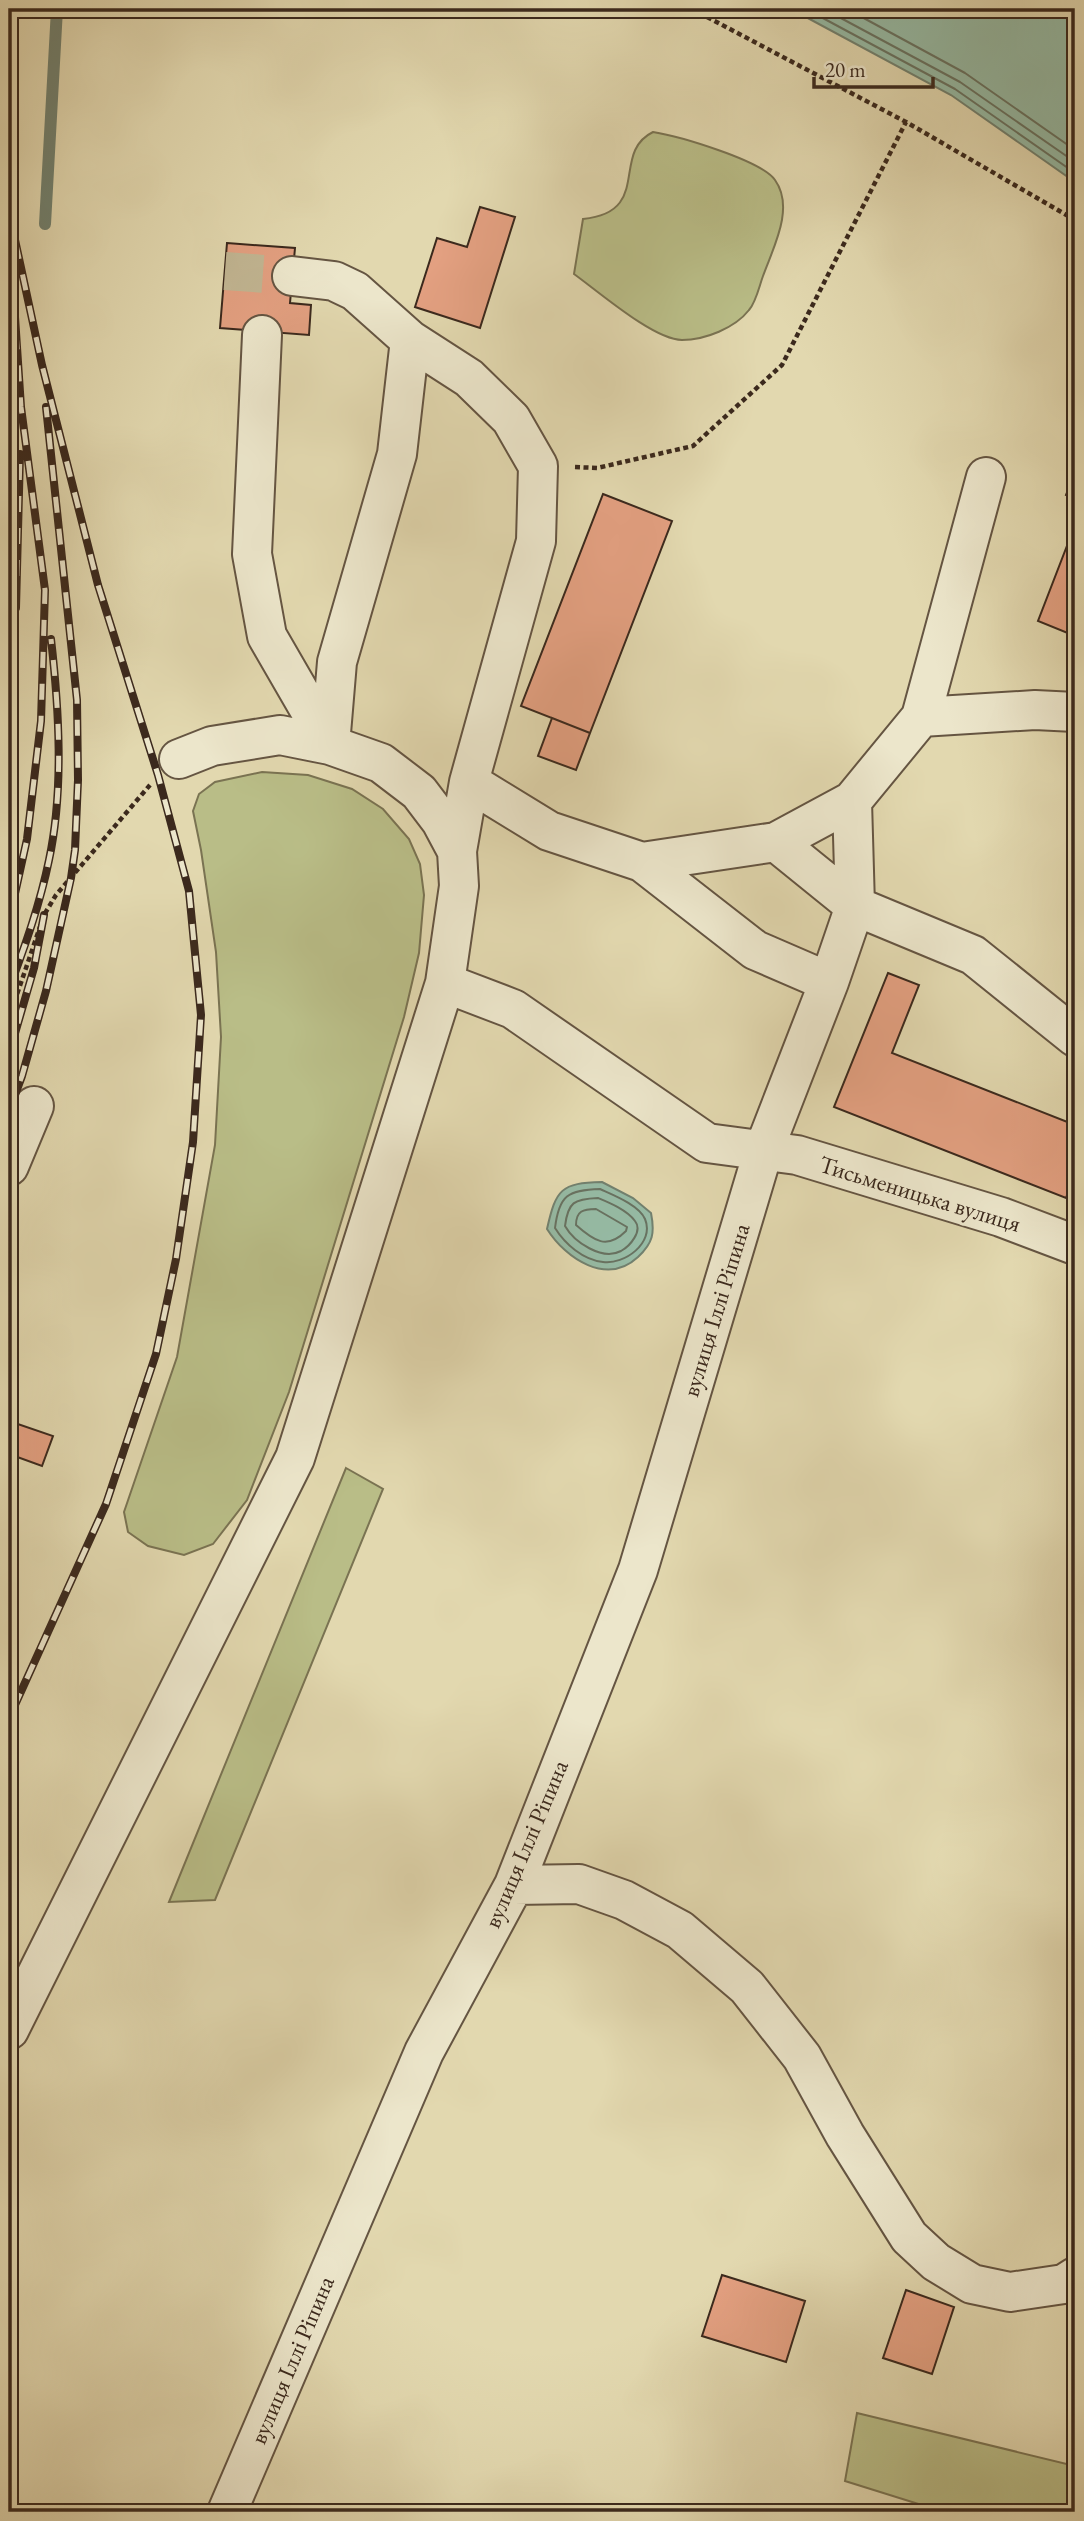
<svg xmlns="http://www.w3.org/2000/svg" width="1084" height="2521" viewBox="0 0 1084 2521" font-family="'EB Garamond',serif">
<rect width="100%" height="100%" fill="#e2d8af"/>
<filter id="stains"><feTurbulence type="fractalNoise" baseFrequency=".00286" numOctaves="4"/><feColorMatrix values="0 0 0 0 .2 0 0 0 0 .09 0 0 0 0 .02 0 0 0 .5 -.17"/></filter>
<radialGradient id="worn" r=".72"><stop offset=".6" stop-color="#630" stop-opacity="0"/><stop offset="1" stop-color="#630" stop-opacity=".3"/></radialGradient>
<path fill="#b9bd87" stroke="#7a7352" stroke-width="2" d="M 653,132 C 678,136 761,160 775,180 C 795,208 773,248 763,276 C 759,287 756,302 749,310 C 735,328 705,340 682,340 C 654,340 599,292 574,274 L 583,219 C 653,212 610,153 653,132 Z
M 262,772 L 308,775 L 352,789 L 383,809 L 409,839 L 420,864 L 424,895 L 419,953 L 404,1017 L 289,1392 L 247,1500 L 213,1544 L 184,1555 L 148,1546 L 128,1532 L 124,1512 L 177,1357 L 215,1145 L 221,1037 L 216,952 L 201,850 L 193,811 L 199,794 L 215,782 Z
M 346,1468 L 383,1489 L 215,1900 L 169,1902 Z
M 857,2413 L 1075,2466 L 1075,2512 L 944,2512 L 845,2481 Z"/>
<path fill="#96bba5" stroke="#72816f" stroke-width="2" d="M 791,9 L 1075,9 L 1075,182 L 951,95 Z
M 602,1182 L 633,1198 L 651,1213 C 655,1233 653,1243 638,1257 C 607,1286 566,1259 547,1229 C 556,1189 561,1183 602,1182 Z"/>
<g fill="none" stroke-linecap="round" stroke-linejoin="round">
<path stroke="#687261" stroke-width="2" d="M 806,9 L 955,89 L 1075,173
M 824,9 L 960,82 L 1075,162
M 847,9 L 965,73 L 1075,150
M 600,1189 C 613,1195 639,1205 645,1219 C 655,1243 624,1265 603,1262 C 583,1260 565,1244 555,1228 C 559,1195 568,1190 600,1189 Z
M 598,1198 C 610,1203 627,1210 635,1221 C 643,1231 630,1246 621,1251 C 602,1261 574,1242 565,1226 C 568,1202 574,1199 598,1198 Z
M 596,1209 L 627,1227 L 626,1231 C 607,1250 594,1241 576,1225 C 576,1211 583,1209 596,1209 Z"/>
<path stroke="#72816f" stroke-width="12" d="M 45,224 L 57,9"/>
</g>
<path fill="#e3a081" stroke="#3b291d" stroke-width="2" d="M 480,207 L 515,217 L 480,328 L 415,307 L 437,238 L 467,247 Z
M 227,243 L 295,248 L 290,303 L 311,305 L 309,335 L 220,328 Z
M 1075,473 L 1075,499 L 1066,495 Z
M 603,494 L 672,521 L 590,733 L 521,706 Z
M 1075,525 L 1075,636 L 1038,621 Z
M 552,718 L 590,733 L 576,770 L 538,756 Z
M 888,973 L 919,985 L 892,1053 L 1075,1125 L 1075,1182 L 1072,1181 L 1066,1198 L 834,1107 Z
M 9,1421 L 53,1436 L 42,1466 L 9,1454 Z
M 722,2275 L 805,2301 L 786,2362 L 702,2336 Z
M 906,2290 L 954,2307 L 932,2374 L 883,2358 Z"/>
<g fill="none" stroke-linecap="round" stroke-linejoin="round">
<path stroke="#c1b592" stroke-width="38" stroke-dasharray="38 19" stroke-linecap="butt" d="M 225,271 L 292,276"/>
<defs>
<path id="minor" d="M 292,276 L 334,281 L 355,291 L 410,340 L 469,378 L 511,419 L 538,466 L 536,541 L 469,782 L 457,851
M 262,335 L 252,554 L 267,636 L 330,745
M 921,717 L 1035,710 L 1075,712
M 330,745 L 337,662 L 397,454 L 410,340
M 469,782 L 549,831 L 642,862 L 776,842 L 852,801
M 776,842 L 855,906 L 973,955 L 1075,1037
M 642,862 L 755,950 L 829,982
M 445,983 L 513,1009 L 707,1143 L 797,1155 L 1001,1217 L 1075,1245
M 9,1166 L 34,1106
M 514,1885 L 579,1884 L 624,1900 L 680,1930 L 747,1987 L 802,2057 L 845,2135 L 909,2237 L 936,2262 L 972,2284 L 1010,2292 L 1064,2284 L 1075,2277
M 9,2030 L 295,1458 L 445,983 L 459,886 L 457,851 L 441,821 L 419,792 L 381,763 L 330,745 L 280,735 L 212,746 L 179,759
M 227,2512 L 424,2052 L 514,1885 L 638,1570 L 763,1152 L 829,982 L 855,906 L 852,801 L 921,717 L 986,477"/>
</defs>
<use href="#minor" stroke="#655542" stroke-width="42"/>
<path stroke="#3b291d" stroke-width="4.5" stroke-dasharray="5 3.5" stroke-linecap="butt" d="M 692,9 L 906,122 L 1075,220
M 575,467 L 597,468 L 693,446 L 782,365 L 906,122
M 9,1018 L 44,915 L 56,895 L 150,785"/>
<use href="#minor" stroke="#ece6cb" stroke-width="38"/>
<defs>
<path id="rail" d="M 9,212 L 42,365 L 98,585 L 158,775 L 189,891 L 201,1015 L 193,1142 L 176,1259 L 156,1354 L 106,1504 L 9,1718
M 16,608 L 20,454
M 9,921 L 27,839 L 41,721 L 45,590 L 21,407 L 11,257
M 9,989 C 25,946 40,904 49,860 C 64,790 59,709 51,639
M 9,1054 L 34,968 L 44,915
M 9,1111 L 22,1076 L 46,991 L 71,878 L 75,850 L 78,780 L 77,700 L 46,407"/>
</defs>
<use href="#rail" stroke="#3b291d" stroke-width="8"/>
<use href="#rail" stroke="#ece6cb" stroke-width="5" stroke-dasharray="16" stroke-linecap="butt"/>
</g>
<g text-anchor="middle" stroke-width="6" stroke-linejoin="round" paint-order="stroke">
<g font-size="24" fill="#3b291d" stroke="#ece6cb">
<text transform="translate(920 1194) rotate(17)" y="8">Тисьменицька вулиця</text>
<text transform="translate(716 1310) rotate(-73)" y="8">вулиця Іллі Ріпина</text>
<text transform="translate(526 1844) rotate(-67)" y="8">вулиця Іллі Ріпина</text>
<text transform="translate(292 2360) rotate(-67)" y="8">вулиця Іллі Ріпина</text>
</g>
</g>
<rect width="1084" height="2521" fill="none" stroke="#e2d8af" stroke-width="35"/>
<rect x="10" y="10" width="1063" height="2500" fill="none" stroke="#3b291d" stroke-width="3.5"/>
<rect x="18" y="18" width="1049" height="2486" fill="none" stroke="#3b291d" stroke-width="2"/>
<path d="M814 77v10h119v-10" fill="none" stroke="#3b291d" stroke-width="3.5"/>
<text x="825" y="77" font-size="21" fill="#3b291d" stroke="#ece6cb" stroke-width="5" paint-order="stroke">20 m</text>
<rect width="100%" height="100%" filter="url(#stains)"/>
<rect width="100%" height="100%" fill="url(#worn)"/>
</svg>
